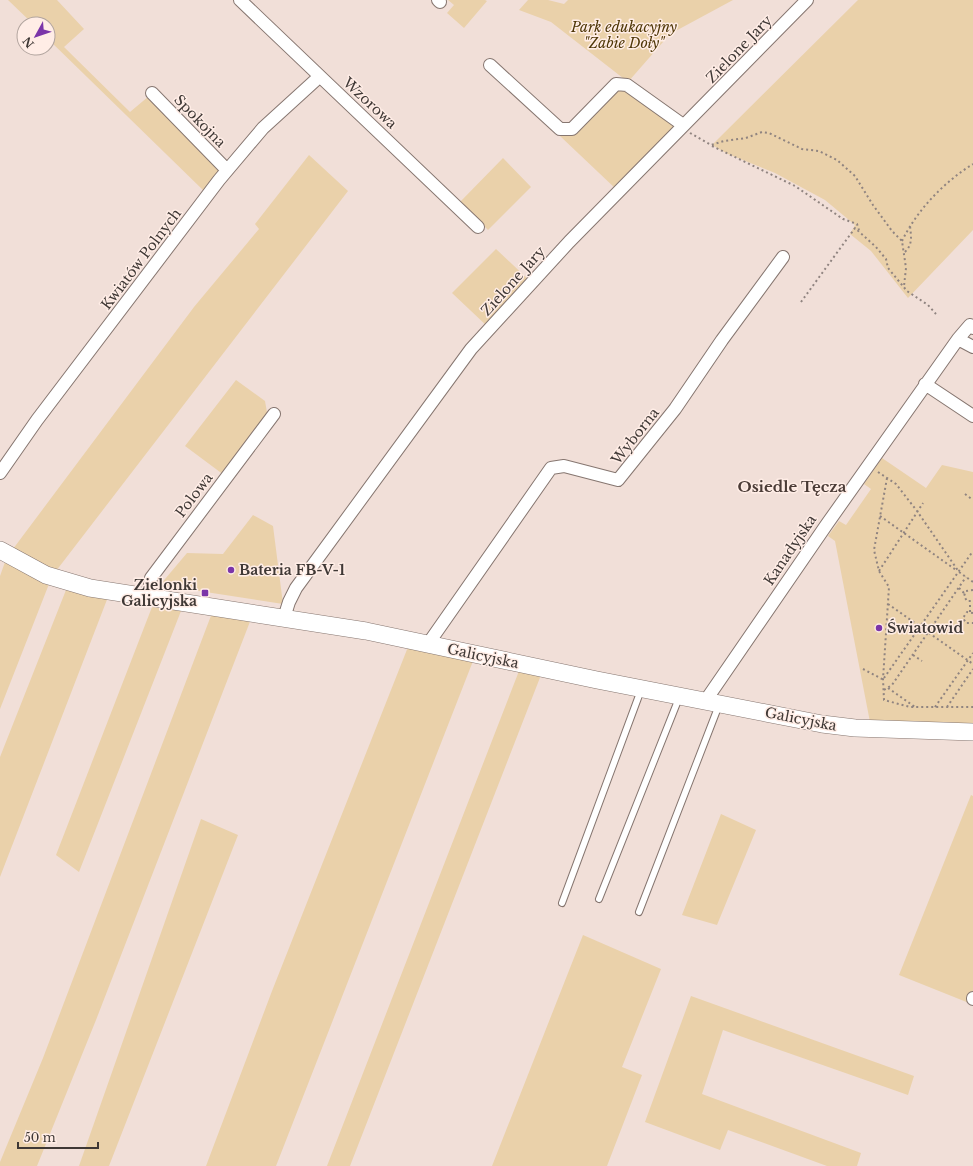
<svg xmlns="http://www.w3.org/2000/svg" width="973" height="1166" viewBox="0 0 973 1166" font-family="'Libre Baskerville',serif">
<rect width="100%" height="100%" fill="#f1dfd8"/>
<path fill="#ead1aa" d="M 8,0 L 57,0 L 84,29 L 64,47 L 130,112 L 149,96 L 222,171 L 205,192 L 48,39 L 48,24 L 33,24 Z
M 448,0 L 485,0 L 487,1 L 464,28 L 447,13 L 454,5 Z
M 528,0 L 548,0 L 564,4 L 568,0 L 733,0 L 670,34 L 628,82 L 551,22 L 519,10 Z
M 858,0 L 973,0 L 973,230 L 908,298 L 871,251 L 850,234 L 855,225 L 825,200 L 775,173 L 728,154 L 712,145 Z
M 627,88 L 675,124 L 675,130 L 617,190 L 560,136 L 572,134 L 617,90 Z
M 309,155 L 348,191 L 56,571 L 13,549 L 194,307 L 259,229 L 255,224 Z
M 503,158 L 531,187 L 488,230 L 460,202 Z
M 496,249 L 530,281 L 488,327 L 452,293 Z
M 236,380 L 265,401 L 268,418 L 224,475 L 185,446 Z
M 882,458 L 926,488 L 942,465 L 973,472 L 973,725 L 870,722 L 835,541 L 828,536 L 839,521 L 846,525 L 871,489 L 864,484 Z
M 253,515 L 273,526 L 283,604 L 160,585 L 187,553 L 223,554 Z
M 5,562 L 49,584 L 0,709 L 0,576 Z
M 66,590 L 108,597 L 0,877 L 0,757 Z
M 152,607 L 181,611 L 79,872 L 56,855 Z
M 212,613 L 251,619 L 96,1020 L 37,1166 L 0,1166 L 0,1162 L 43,1058 Z
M 408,647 L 473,661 L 276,1166 L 206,1166 L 272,991 Z
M 519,671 L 541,675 L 350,1166 L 327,1166 Z
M 971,795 L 973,796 L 973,993 L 969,1003 L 899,975 Z
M 721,814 L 756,830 L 717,925 L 682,915 Z
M 201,819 L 238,835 L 109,1166 L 79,1166 Z
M 583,935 L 661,969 L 622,1067 L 642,1075 L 607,1166 L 492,1166 Z
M 691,996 L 914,1076 L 908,1095 L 723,1030 L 702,1094 L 861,1153 L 857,1166 L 827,1166 L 728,1130 L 720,1150 L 645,1122 Z"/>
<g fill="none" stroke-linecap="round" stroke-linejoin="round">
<defs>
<path id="lane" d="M 599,899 L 679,698
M 562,903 L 641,690
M 639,912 L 719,705"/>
<path id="street" d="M 240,0 L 478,227
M 438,0 L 440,2
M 490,65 L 560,129 L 572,129 L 616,84 L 627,85 L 683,125
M 152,93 L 227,170
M 958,339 L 973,347
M 925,384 L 973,416
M 0,473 L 37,420 L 219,180 L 263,128 L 319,77
M 148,597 L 151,578 L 274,414
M 284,618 L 289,602 L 296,588 L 471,349 L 569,242 L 807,0
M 428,644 L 551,468 L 564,466 L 618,480 L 675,409 L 722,340 L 783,257
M 706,700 L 827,524 L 958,339 L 970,325 L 973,328
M 973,998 L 973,999"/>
<path id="secondary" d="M 0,550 L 46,575 L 90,588 L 366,631 L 597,680 L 822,724 L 855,728 L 973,732"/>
</defs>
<use href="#lane" stroke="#867670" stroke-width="8"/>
<use href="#street" stroke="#867670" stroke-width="14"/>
<use href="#secondary" stroke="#867670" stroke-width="18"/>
<path stroke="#908480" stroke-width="2" stroke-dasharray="2 3" stroke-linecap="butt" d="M 690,133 L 711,145 L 724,141 L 746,138 L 762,132 L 769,133 L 802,149 L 819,151 L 837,160 L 855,176 L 873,205 L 892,231 L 902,241 L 906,268 L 904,286
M 712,146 L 795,186 L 843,219 L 857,224 L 859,230
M 902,241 C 917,210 944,182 973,164
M 905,252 C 913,244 911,236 910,226
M 801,302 L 855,228 L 876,247 L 886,259 L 888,268 L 907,291 L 928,305 L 936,314
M 878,472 L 896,484 L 917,511 L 959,572 L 973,582
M 887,478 L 874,550 L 879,571 L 889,587 L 883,679 L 884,700 L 910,707 L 973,707
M 965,494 L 973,500
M 880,516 L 956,570
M 879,571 L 923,503
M 959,588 L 964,593
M 973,590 L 966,591 L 964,596 L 967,601 L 973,601
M 888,604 L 973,664
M 970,612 L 970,602
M 973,613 L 967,612 L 963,618 L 966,623 L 973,623
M 913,655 L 922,661
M 863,669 L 884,680
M 884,678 L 973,551
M 888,688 L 915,707
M 884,690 L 892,685 L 966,577
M 935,707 L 973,653
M 947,707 L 973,669"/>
<use href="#lane" stroke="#fff" stroke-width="6"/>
<use href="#street" stroke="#fff" stroke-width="12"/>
<use href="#secondary" stroke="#fff" stroke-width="17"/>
</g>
<g fill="#7b35a9" stroke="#ffede6" stroke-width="1.5">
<circle cx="231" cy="570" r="4"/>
<rect x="201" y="589" width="8" height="8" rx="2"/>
<circle cx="879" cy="628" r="4"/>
</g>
<g text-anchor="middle" stroke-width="3" stroke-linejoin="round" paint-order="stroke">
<g font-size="14" font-style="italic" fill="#4f3707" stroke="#ffede6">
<text x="624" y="32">Park edukacyjny<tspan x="624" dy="16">"Żabie Doły"</tspan></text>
</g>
<g font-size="14" fill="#3f3835" stroke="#ffede6">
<text transform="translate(739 49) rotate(-46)" y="5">Zielone Jary</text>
<text transform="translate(370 103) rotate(43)" y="5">Wzorowa</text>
<text transform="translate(200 121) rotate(46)" y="5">Spokojna</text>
<text transform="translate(141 259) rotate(-53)" y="5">Kwiatów Polnych</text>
<text transform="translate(513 281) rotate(-48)" y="5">Zielone Jary</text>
<text transform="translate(635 436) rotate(-52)" y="5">Wyborna</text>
<text transform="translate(194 495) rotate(-53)" y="5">Polowa</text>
<text transform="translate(790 550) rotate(-56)" y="5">Kanadyjska</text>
<text transform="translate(483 656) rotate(12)" y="5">Galicyjska</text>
<text transform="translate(801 719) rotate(11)" y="5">Galicyjska</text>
</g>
<g font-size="14" font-weight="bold" fill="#3f3835" stroke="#ffede6" text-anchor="start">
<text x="239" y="575">Bateria FB-V-1</text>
<text x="197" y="590" text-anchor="end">Zielonki<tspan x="197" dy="16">Galicyjska</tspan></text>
<text x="887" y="633">Światowid</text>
</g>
<g font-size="15" font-weight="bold" fill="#4a3b36" stroke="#ffede6">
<text x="792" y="492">Osiedle Tęcza</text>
</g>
</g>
<g transform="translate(36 36) rotate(230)"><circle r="19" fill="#ffede6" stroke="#b2a59f"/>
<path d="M0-3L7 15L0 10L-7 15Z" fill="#7b35a9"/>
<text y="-6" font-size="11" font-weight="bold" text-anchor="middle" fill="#3f3835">N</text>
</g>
<path d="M18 1142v6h80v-6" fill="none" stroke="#3f3835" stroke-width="2"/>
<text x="24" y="1142" font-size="12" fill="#3f3835" stroke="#ffede6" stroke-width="3" paint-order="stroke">50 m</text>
</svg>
